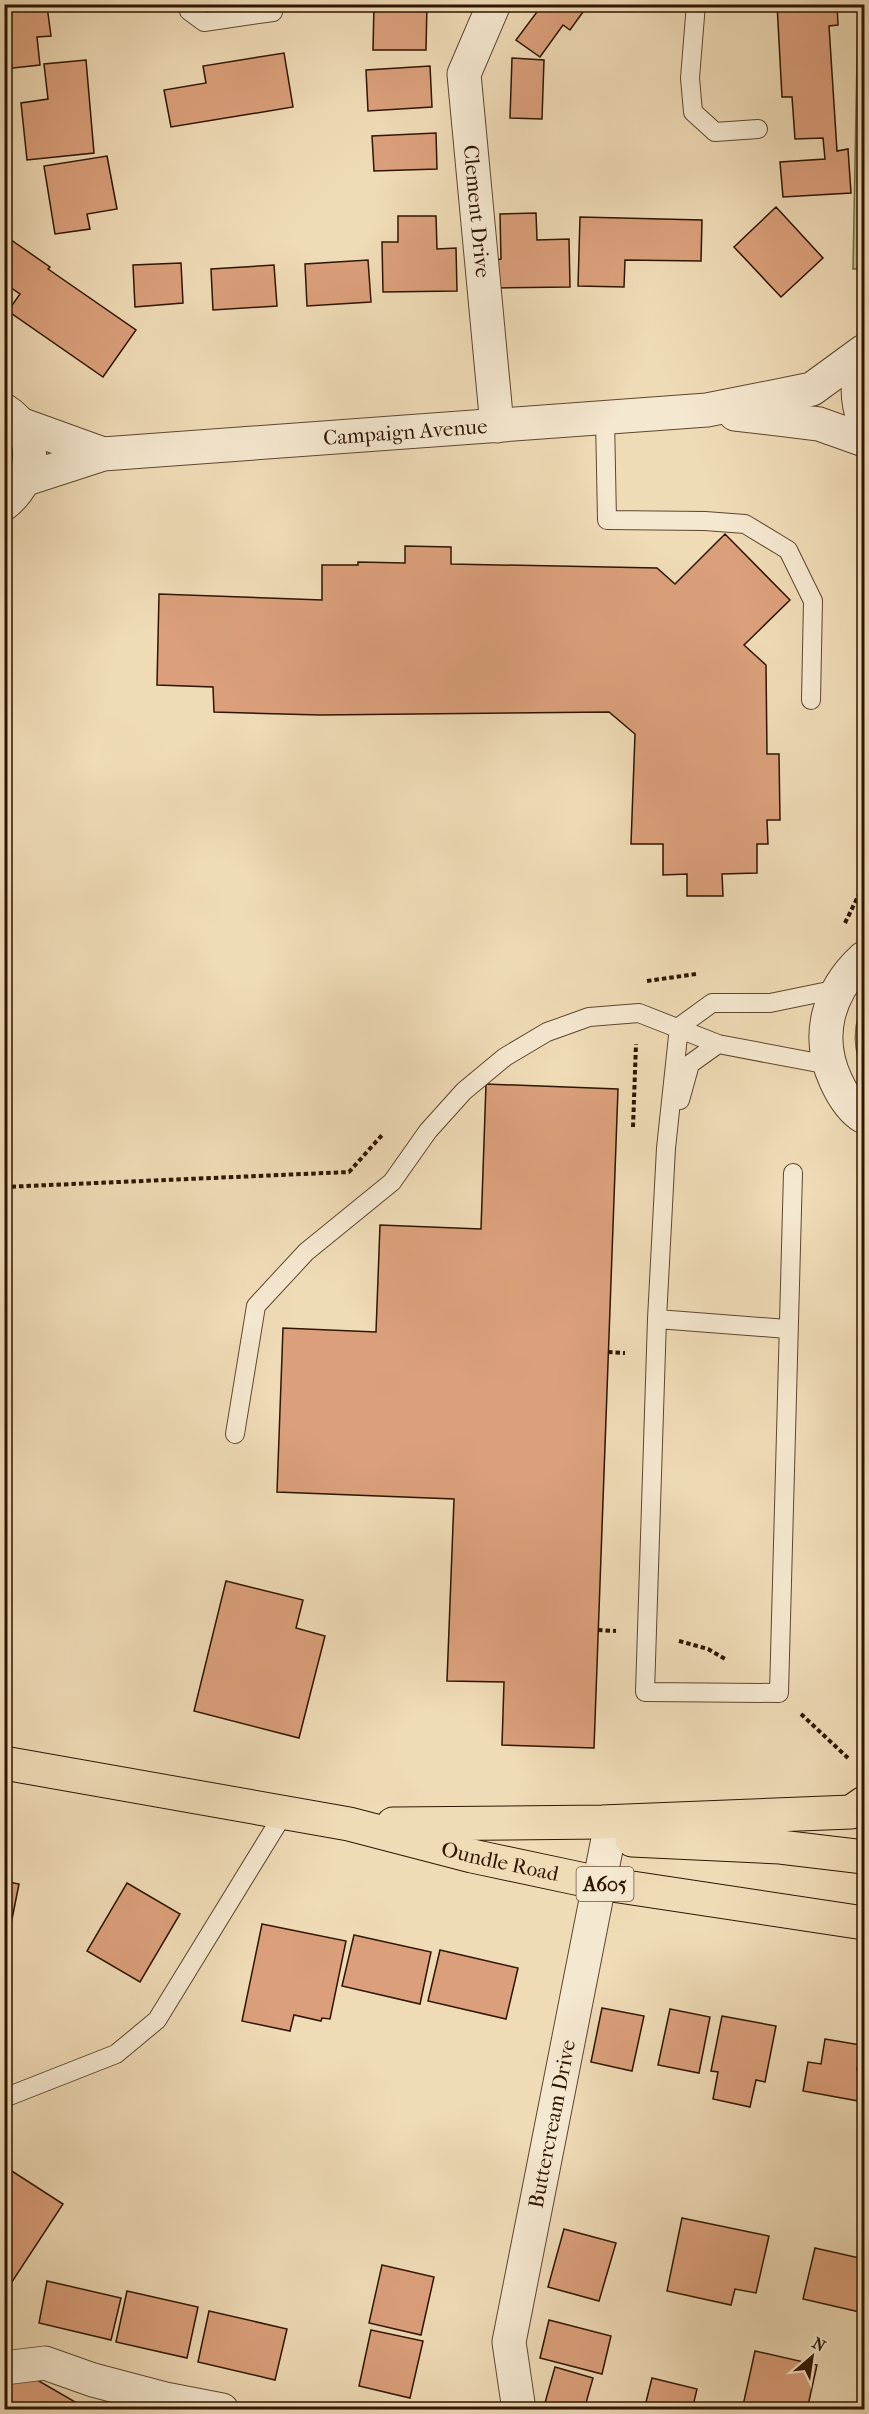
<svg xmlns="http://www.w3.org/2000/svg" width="869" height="2414" viewBox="0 0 869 2414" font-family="'IM FELL French Canon',serif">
<rect width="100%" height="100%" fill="#efdbb6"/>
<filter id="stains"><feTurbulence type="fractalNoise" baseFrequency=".00333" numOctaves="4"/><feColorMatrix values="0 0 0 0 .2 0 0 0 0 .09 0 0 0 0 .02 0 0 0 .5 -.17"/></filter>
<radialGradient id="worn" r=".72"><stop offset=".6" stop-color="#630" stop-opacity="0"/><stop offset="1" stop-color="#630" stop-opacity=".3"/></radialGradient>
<path fill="#bcbf8c" stroke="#756a46" stroke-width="1.5" d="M 864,4 L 864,269 L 853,269 L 858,5 Z
M 864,1003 L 864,1072 C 853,1052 852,1024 864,1003 Z"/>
<path fill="#dba07b" stroke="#2e1500" stroke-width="1.5" d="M 374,4 L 427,4 L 426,50 L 373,50 Z
M 530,4 L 600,4 L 596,10 L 588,5 L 570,30 L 563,25 L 540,57 L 516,40 L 537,12 L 529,6 Z
M 777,4 L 837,4 L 838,25 L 829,26 L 837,151 L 848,149 L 851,193 L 783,197 L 780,162 L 825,159 L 823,138 L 795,139 L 792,97 L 782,97 Z
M 47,6 L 51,36 L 37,37 L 40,65 L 4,69 L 4,10 Z
M 284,53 L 293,107 L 171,127 L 164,90 L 206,83 L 203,66 Z
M 512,58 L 544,60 L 542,119 L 510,118 Z
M 86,60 L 94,153 L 27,160 L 21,103 L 48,99 L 44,64 Z
M 430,66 L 432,107 L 368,111 L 366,70 Z
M 436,133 L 437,169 L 374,171 L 372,136 Z
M 107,156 L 117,209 L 87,214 L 90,229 L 55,234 L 44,166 Z
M 776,207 L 823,258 L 781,297 L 734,247 Z
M 536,213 L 537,240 L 569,239 L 570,287 L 495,288 L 494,260 L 501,259 L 500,214 Z
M 398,216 L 436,216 L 437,249 L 456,248 L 457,291 L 383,292 L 382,242 L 398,242 Z
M 580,217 L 702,220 L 701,261 L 625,260 L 624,287 L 578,286 Z
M 4,235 L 50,267 L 48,269 L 136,330 L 103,377 L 8,311 L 20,294 L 4,283 Z
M 368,260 L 371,302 L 307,306 L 305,264 Z
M 181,263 L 183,303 L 135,307 L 133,265 Z
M 274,265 L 277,306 L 213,310 L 211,269 Z
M 725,534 L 790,600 L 744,645 L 766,665 L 767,754 L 779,754 L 780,820 L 767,820 L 768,844 L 757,844 L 757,873 L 722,874 L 723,896 L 687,896 L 687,874 L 663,875 L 663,844 L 631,844 L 635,734 L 609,712 L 320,715 L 214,712 L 213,687 L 157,685 L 159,594 L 322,600 L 322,565 L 358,565 L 358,562 L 405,563 L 405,546 L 451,547 L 451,564 L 657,568 L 675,584 Z
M 486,1084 L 618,1089 L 594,1748 L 502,1745 L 504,1682 L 447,1681 L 454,1499 L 277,1492 L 283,1328 L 376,1332 L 380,1225 L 481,1229 Z
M 226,1581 L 303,1600 L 296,1628 L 325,1636 L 299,1738 L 194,1711 Z
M 4,1881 L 19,1884 L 7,1944 L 4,1944 Z
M 127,1883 L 180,1914 L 140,1982 L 87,1951 Z
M 262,1924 L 346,1941 L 330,2019 L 322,2018 L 321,2021 L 294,2015 L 290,2031 L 242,2021 Z
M 354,1935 L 431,1952 L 420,2004 L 342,1986 Z
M 440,1950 L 518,1968 L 506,2019 L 428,2001 Z
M 602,2008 L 644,2016 L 632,2071 L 591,2062 Z
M 670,2009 L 710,2017 L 699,2073 L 658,2065 Z
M 722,2016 L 776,2026 L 765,2082 L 756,2080 L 750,2107 L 713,2099 L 718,2072 L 711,2071 Z
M 825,2039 L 861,2045 L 857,2070 L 864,2071 L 864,2102 L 803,2091 L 808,2062 L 821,2064 Z
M 4,2166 L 63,2204 L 4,2294 Z
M 682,2218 L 769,2236 L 756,2293 L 735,2289 L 731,2305 L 667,2291 Z
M 564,2229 L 616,2243 L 599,2301 L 548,2287 Z
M 815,2248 L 864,2259 L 864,2313 L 803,2299 Z
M 382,2265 L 434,2277 L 421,2335 L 369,2323 Z
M 47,2281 L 121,2298 L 111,2340 L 39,2323 Z
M 127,2291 L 198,2307 L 187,2358 L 116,2342 Z
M 209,2311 L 287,2329 L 275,2380 L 198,2362 Z
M 549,2320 L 611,2336 L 602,2374 L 540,2358 Z
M 371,2330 L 423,2341 L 410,2398 L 359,2386 Z
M 755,2351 L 817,2365 L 807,2410 L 742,2410 Z
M 13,2366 L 77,2403 L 74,2410 L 4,2410 L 4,2381 Z
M 555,2367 L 593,2378 L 584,2410 L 543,2410 Z
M 652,2378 L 697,2389 L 692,2410 L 644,2410 Z"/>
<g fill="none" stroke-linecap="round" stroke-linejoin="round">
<defs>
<path id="service" d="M 188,4 L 189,11 L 204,22 L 273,12
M 696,4 L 690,78 L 693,112 L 715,132 L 758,129
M 605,418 L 607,520 L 705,521 L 745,524 L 788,550 L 813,601 L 811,700
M 680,1100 L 690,1064 L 718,1044
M 793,1173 L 779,1693 L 645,1692 L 657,1319 L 666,1148 L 679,1027 L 712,1003 L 770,1003 L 838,989
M 657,1319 L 787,1329
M 235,1434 L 256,1306 L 306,1252 L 392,1182 L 428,1131 L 464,1091 L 505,1057 L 547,1032 L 589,1017 L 639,1013 L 718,1044 L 829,1065
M 4,2098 L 116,2054 L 157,2020 L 284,1813"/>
<g id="minor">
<path id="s1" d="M 494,4 L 464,74 L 497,426"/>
<path d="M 864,361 C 856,380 857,402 864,422"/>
<path d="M 4,410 C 41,433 35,479 4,504"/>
<path d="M 735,414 L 819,424 L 864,440"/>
<path d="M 20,424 L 103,454"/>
<path id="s2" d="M 26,479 L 103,454 L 707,410 L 812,389 L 864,351"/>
<path d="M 864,958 C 828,991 815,1036 836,1081 C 842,1094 852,1110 864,1117"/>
<path d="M 4,2368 L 45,2363 L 93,2380 L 165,2399 L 222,2410"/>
<path id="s3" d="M 519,2410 L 509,2342 L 608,1839"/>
</g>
<g id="primary">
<path id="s4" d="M 4,1763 L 349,1824 L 472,1856 L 599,1883 L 864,1923"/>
<path d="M 393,1824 L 602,1822 L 851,1812 L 864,1803"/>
<path d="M 632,1840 L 780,1847 L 864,1857"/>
</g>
</defs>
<use href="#service" stroke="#5e462e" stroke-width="20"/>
<use href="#minor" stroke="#5e462e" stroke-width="35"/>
<use href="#primary" stroke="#2e1500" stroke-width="35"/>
<path stroke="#2e1500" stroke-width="4" stroke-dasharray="4.5 3" stroke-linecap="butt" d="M 845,923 L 864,884
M 647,981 L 696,974
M 633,1127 L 636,1044
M 4,1187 L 349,1172 L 383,1134
M 608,1352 L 625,1353
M 598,1630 L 616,1631
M 679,1641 L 708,1649 L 725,1659
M 801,1714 L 848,1758"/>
<use href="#service" stroke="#f5e8d0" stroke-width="18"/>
<use href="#minor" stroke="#f5e8d0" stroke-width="33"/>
<use href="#primary" stroke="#efdbb6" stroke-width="33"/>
</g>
<g text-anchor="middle" stroke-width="4.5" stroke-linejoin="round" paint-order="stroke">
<rect fill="#f5e8d0" stroke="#6a543e" stroke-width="1.5" x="576.5" y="1867" width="57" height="34" rx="4.5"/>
<g font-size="20" font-weight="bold" fill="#2e1500">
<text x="605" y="1891">A605</text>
</g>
<g font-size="21" fill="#2e1500" stroke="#f5e8d0">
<text dy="7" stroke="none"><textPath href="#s1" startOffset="214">Clement Drive</textPath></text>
<text dy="7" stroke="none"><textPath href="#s2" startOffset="384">Campaign Avenue</textPath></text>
<text dy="7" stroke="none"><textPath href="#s4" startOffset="506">Oundle Road</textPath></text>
<text dy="7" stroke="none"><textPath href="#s3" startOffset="291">Buttercream Drive</textPath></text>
</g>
</g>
<rect width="869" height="2414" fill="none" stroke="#efdbb6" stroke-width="24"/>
<rect x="6" y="6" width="857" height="2402" fill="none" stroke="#2e1500" stroke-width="3"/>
<rect x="12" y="12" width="845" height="2390" fill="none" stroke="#2e1500" stroke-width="1.5"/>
<g transform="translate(812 2357) rotate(29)" stroke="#f5e8d0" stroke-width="4.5" paint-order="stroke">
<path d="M0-4.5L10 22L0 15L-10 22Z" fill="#2e1500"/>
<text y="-9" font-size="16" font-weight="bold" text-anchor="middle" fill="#2e1500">N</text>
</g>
<rect width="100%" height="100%" filter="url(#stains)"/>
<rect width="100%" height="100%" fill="url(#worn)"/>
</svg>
